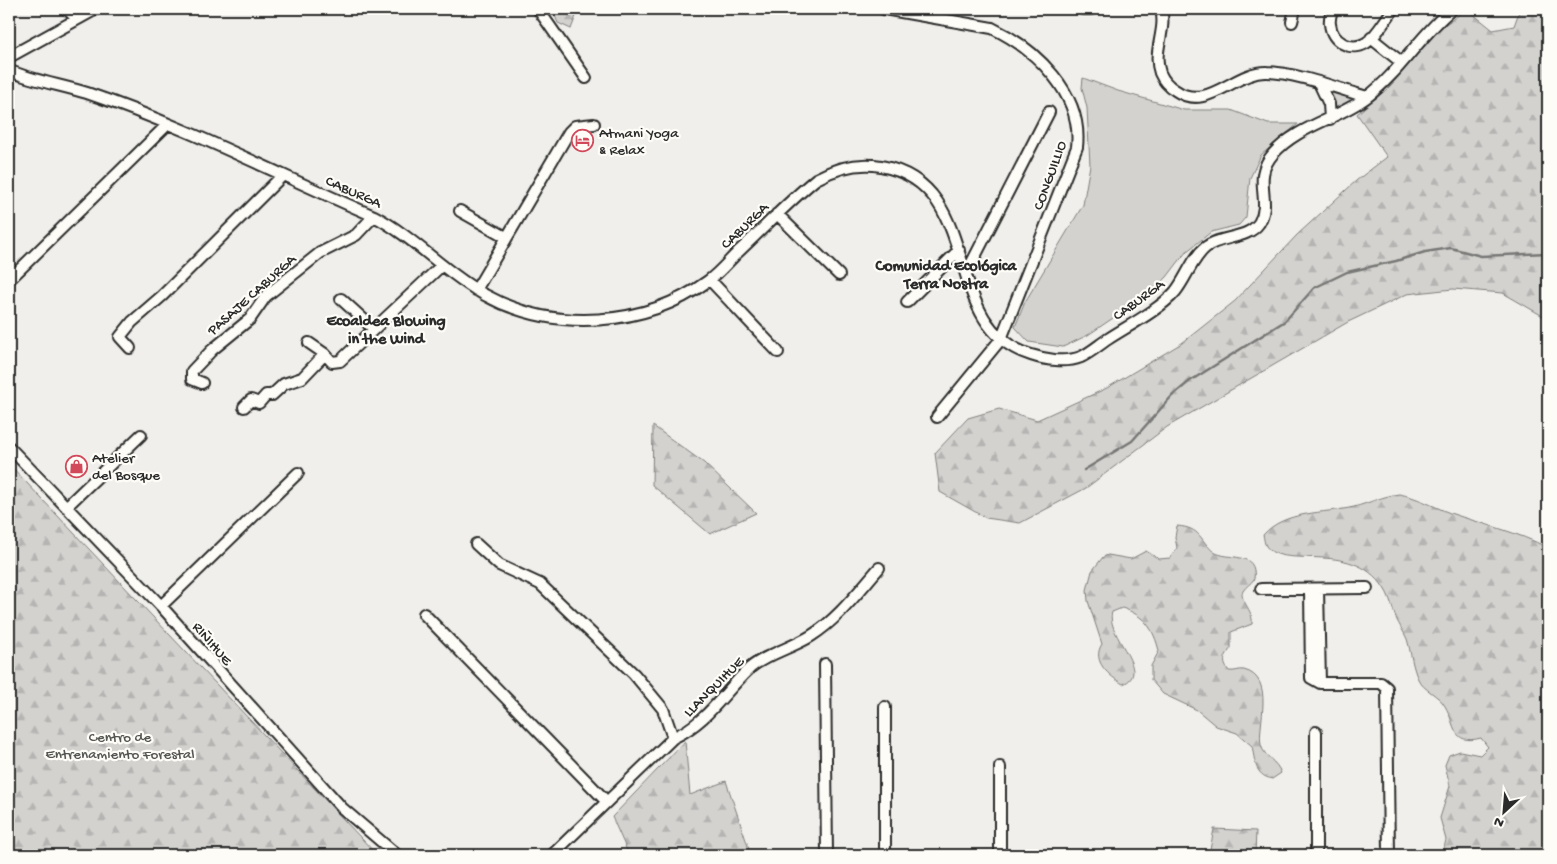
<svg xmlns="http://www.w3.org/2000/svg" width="1557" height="864" viewBox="0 0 1557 864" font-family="'Gochi Hand',sans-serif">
<defs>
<pattern id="forest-firs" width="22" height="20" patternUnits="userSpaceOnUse" patternTransform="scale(1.25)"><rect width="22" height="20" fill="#d3d2cf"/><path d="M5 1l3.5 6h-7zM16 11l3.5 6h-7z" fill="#b5b4b2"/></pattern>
</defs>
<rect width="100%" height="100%" fill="#f0efeb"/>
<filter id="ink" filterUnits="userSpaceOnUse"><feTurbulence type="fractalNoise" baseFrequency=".02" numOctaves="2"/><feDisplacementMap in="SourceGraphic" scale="10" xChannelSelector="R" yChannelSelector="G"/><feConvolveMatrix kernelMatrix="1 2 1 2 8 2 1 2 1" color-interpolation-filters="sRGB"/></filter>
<g filter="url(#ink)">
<path fill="#d3d2cf" stroke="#7f7e7d" d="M 1083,78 L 1118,91 L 1184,110 L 1231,110 L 1268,124 L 1298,124 L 1261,155 L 1250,178 L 1246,217 L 1239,225 L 1211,232 L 1186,252 L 1167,277 L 1150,293 L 1088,335 L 1063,347 L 1029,342 L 1015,327 L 1025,302 L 1083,205 L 1090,165 L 1087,108 L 1082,88 Z
M 1331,92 L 1353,97 L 1353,99 L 1336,110 L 1333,109 Z"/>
<path fill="url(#forest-firs)" stroke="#7f7e7d" d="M 552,9 L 589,9 L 576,16 L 571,29 L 558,23 Z
M 1467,9 L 1493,30 L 1514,26 L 1520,9 L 1548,9 L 1548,319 L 1503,293 L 1453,289 L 1407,294 L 1348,322 L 1167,427 L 1086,488 L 1020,523 L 986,518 L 940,492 L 935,453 L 968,418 L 999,409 L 1037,420 L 1107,388 L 1182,343 L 1235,301 L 1297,235 L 1357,180 L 1387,157 L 1357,114 L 1386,89 L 1439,29 Z
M 653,426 L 704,463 L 756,513 L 710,534 L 652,485 Z
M 9,464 L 377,855 L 9,855 Z
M 1399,494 C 1417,497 1432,506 1450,513 C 1482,524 1518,532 1548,548 L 1548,855 L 1442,855 L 1446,840 L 1440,818 L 1450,786 L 1445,765 L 1449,755 L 1460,751 L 1480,755 L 1488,747 L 1481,738 C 1451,746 1456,724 1445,706 C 1439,695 1423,690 1418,679 C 1412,666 1411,652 1407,639 C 1404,632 1399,625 1396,618 C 1393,610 1391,601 1387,593 C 1356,536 1284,572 1266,546 C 1264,543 1264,538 1263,535 C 1285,510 1323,514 1354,507 C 1369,503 1383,496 1399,494 Z
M 1177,526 C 1202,528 1199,540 1214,552 C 1228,561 1258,550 1254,579 C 1251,584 1246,586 1243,591 C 1238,599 1254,610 1252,624 L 1231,632 L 1231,648 C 1225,656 1221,662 1229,671 C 1235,672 1239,669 1244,670 C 1276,678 1257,725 1261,745 C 1264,757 1277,761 1281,773 L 1272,779 C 1254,775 1255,760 1252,746 L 1237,733 L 1216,726 L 1197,710 L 1163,694 L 1151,680 L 1151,666 L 1159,651 C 1154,629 1144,615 1122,608 L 1112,612 C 1105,635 1153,672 1123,684 C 1109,676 1091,661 1102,644 L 1088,601 L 1087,590 L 1092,571 L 1103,557 L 1108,555 L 1131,559 L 1146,551 L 1159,559 L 1170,558 L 1177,548 L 1175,537 Z
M 685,741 L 690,795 L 726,781 L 751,855 L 629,855 L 612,817 Z
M 1214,829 L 1256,831 L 1255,855 L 1209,855 Z"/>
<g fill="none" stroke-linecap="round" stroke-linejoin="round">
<path stroke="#777775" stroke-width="2.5" d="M 1084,470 L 1132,441 L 1172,396 L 1190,381 L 1285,321 L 1314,288 L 1347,272 L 1396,261 L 1425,252 L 1451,248 L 1481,256 L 1548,253"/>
<defs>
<path id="minor" d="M 67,9 L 77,19
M 538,9 L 586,78
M 884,9 L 992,28 C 1036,49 1083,94 1077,147 L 1001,339 L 937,417
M 1083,9 L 1091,9
M 1161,9 C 1167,31 1152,51 1160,73 C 1163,80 1168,86 1175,90 C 1207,113 1234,71 1267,72 C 1293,72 1340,89 1367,97
M 1332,9 C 1331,14 1329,19 1330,24 C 1332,42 1351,52 1366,43 C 1377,36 1385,19 1394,9
M 1292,22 L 1295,9
M 1371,38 L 1401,62
M 9,57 L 96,9
M 10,71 C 35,81 61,85 87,93 C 185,126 279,175 374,216 C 414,237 445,273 485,295 C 554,333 645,327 708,281 C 719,273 728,262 738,252 C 764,228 788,202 816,179 C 836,168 858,162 881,166 C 987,186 937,326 1031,355 C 1046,360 1066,363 1081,357 C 1090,353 1099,345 1108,339 C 1128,326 1159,310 1175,292 C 1186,279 1192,258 1206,247 C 1221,235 1247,240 1259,223 C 1273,200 1251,179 1273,154 C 1297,126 1338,119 1367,97 C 1400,72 1420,35 1452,9
M 1319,83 L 1329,104 L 1330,119
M 460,211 L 506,237
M 777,214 L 839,275
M 966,274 L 1049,112
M 12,277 L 167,125
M 710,280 L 778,352
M 476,290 L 569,132 L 575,126 L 594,124
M 341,299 L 374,329
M 907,302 L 959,250
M 309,343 L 325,354
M 130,348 L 120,337 L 132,322 L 162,296 L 282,176
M 202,383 L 192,379 L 192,371 L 212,350 L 250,319 L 266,296 L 320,253 L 356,235 L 374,216
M 244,407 L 251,400 L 259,403 L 266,395 L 272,395 L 284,384 L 302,378 L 325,354 L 332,362 L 340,361 L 441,266
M 9,447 L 161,606 L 342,808 L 397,855
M 66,507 L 141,435
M 476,544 L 499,565 L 540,584 L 634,674 L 663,709 L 673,738
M 1261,589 L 1367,588
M 1310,589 L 1311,678 L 1320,683 L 1381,683 L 1387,688 L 1389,855
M 1318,589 L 1320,683
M 161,606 L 298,473
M 424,614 L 607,802
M 825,664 L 827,855
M 1316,732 L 1316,855
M 1000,767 L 1000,855
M 552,855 L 673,738 C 709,721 722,694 750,668 C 766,654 792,648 811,636 C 837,620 858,592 879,568
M 885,855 L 885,707"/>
</defs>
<use href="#minor" stroke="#2b2b2b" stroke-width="14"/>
<use href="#minor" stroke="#fdfcf7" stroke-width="10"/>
</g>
</g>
<defs>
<symbol id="hotel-ring" viewBox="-11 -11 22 22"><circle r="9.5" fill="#fdfcf7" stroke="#d1495b" stroke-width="1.5"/><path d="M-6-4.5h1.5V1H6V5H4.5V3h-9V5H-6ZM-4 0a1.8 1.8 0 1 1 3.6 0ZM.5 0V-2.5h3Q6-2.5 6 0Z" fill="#d1495b"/></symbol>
<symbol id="shop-ring" viewBox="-11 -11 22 22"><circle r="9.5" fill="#fdfcf7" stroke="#d1495b" stroke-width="1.5"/><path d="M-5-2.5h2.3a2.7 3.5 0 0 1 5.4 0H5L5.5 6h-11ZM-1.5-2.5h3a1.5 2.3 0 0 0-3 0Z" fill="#d1495b"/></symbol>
</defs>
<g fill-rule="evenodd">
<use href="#hotel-ring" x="570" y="128" width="25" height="25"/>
<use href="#shop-ring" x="64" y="454" width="25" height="25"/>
</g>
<g text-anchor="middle" stroke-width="4.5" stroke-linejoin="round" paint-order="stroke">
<g font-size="15" fill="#2b2b2b" stroke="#fdfcf7" text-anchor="start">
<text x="599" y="137">Atmani Yoga<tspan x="599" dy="17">&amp; Relax</tspan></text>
<text x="92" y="462">Atelier<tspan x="92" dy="17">del Bosque</tspan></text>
</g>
<g font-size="15" fill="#2b2b2b" stroke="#fdfcf7">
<text transform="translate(1049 175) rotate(-70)" y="5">CONGUILLIO</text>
<text transform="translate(354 191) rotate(24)" y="5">CABURGA</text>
<text transform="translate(744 225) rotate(-44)" y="5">CABURGA</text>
<text transform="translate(251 294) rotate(-42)" y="5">PASAJE CABURGA</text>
<text transform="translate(1138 299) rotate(-36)" y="5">CABURGA</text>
<text transform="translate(213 643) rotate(49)" y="5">RIÑIHUE</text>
<text transform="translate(713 686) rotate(-45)" y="5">LLANQUIHUE</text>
</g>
<g font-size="15" fill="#555554" stroke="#fdfcf7">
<text x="120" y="741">Centro de<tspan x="120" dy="17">Entrenamiento Forestal</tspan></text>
</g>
<g font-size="16" font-weight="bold" fill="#2b2b2b" stroke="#fdfcf7">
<text x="946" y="270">Comunidad Ecológica<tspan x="946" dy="18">Terra Nostra</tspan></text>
<text x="386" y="325">Ecoaldea Blowing<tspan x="386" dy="18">in the Wind</tspan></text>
</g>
</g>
<rect width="1557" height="864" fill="none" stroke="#fdfcf7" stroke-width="30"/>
<rect x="15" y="15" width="1527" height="834" fill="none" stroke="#2b2b2b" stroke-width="2" filter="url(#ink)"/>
<g transform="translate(1504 812) rotate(206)" stroke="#fdfcf7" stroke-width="4" paint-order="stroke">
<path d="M0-4L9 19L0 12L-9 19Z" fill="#2b2b2b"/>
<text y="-8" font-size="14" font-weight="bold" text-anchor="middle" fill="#2b2b2b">N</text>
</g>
</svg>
